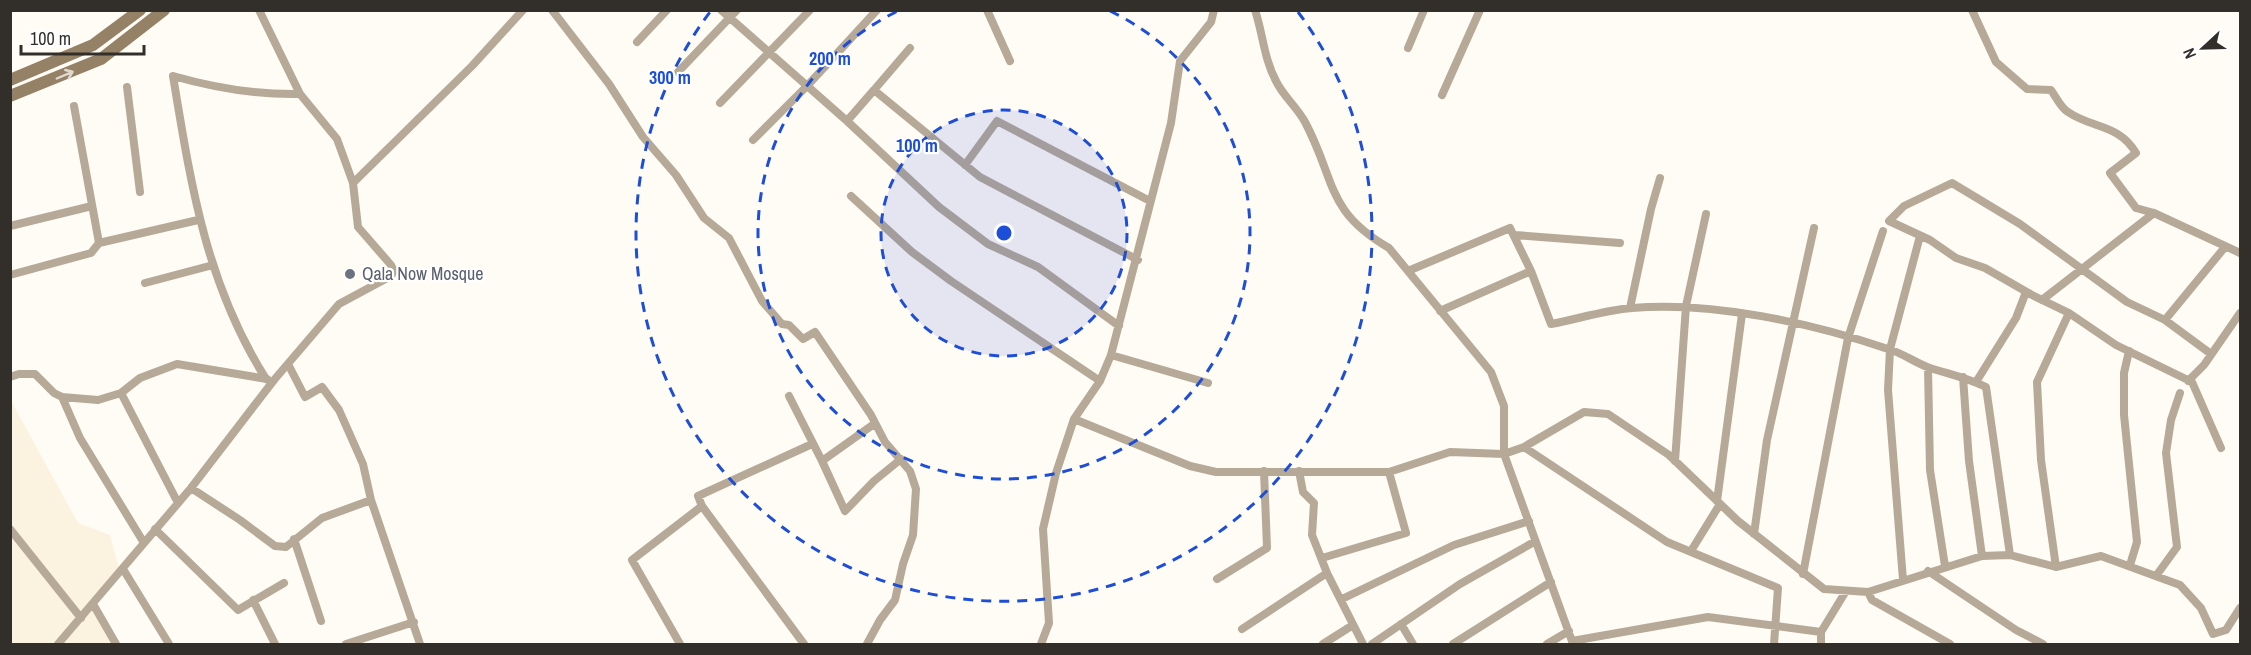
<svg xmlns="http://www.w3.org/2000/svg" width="2251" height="655" viewBox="0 0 2251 655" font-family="'Archivo Narrow',sans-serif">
<rect width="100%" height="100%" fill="#fffbf5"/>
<path fill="#fcf2e0" d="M 10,399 L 78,523 L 110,535 L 119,568 L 89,607 L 114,644 L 11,644 Z"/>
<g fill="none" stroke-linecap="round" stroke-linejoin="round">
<path stroke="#b7a997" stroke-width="8" d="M 259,10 L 300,94 L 337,139 L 353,183
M 552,10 L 609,84 L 643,137 L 676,175 L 704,218 L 729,238 L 762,301 L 782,324 L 789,325 L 803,339 L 815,332 L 871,415 L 885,442 L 910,471 L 916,489 L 913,535 L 903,564 L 895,600 L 880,620 L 867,644
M 721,10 L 847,121 L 939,207 L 988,244 L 1038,267 L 1119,326
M 987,10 L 1010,61
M 1255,10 C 1263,34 1264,59 1276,81 C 1283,96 1297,107 1305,122 C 1336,180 1325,211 1389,248 L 1491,372 L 1504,406 L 1504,454 L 1573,644
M 1972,10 L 1996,62 L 2027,89 L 2051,90 C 2056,97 2061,108 2068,112 C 2093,129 2119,124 2136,153 L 2110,173 L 2136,208 L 2154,213 L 2240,253
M 637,42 L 667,10
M 1408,48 L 1424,10
M 678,72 L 737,10
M 127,87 L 140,192
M 874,90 L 910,48
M 1442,95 L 1480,10
M 720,103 L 810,10
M 74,106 L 99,243
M 847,121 L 874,90 L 980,177 L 1138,260
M 753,140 L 807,86 L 877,10
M 965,165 L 997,121 L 1150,201
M 851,196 L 912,252 L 951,281 L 1100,381
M 10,226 L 92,206
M 1515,235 L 1620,243
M 1408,271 L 1510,228 L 1531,271 L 1551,324 C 1578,319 1605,310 1632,308 C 1712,301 1812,323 1888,349 C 1903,353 1915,363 1930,368 C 1949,374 1968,378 1986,387 L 2010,555
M 10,275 L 91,253 L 99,243 L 198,220
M 145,283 L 213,265
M 2042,300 L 2154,213
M 1630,308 L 1651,209 L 1660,178
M 1440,311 L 1531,271
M 2165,320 L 2225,247
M 2129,351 L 2124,373 L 2124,415 L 2137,542 L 2130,565
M 2211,354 L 2165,320 L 2127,302 L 2020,224 L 1952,183 L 1904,206 L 1889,221 L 1930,240 L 1956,258 L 1985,268 L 2032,295 L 2069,313 L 2116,345 L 2192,382 L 2221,448
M 1111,355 L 1208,383
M 288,364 L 305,397 L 322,387 L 339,410 L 363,464 L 371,500 L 420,644
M 1928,368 L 1930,470 L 1945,566
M 10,377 L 19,374 L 35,374 L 54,393 L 62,397 L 98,400 L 121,393 L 140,378 L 177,364 L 267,379
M 1963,377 L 1969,461 L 1982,556
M 266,379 C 206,284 191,185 173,76 C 215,88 256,95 300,94
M 2188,381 L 2204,365 L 2240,313
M 1976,382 L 2016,318 L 2026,292
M 121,393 L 178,503
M 789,396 L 822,461 L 845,511 L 874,481 L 901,459
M 62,397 L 80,438 L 144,543
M 1074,419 L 1190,466 L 1216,472 L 1389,472 L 1450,452 L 1504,454 L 1524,447 L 1584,412 L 1608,414 L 1669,455 L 1738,521 L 1824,589 L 1868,592 L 1872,600 L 1950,644
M 1524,447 L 1667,542 L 1778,588 L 1774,644
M 822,461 L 874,424
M 1675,461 L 1686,306 L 1706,214
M 1299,471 L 1303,492 L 1314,503 L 1312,535 L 1327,573 L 1363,644
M 191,488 L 240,520 L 275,546 L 286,547 L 322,518 L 371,500
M 1717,501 L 1742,314
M 10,529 L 81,618
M 155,529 L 238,610 L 284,583
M 1754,534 L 1767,440 L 1814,228
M 294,539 L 321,621
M 1691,551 L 1720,504
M 1322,558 L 1406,533 L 1389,472
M 2056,567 L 2041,460 L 2037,382 L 2069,313
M 123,569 L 169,644
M 1928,571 L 2016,630 L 2043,644
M 1803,574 L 1848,338 L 1883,231
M 2156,576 L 2177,547 L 2166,453 L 2171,420 L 2180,393
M 1217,579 L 1267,548 L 1264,471
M 1903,580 L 1888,390 L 1890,349 L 1920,236
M 1868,592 L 1982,556 L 2010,555 L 2056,567 L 2101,556 L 2180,585 L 2201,608 L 2213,634 L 2226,630 L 2240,608
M 1342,599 L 1454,545 L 1529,521
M 253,600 L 275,644
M 93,604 L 116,644
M 1401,624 L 1413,644
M 1242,629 L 1327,573
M 1572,641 L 1708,617 L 1821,632
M 58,644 L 191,488 L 274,380 L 339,304 L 391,276 L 394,271 L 391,265 L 358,227 L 353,183 L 472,66 L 523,10
M 346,644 L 414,622
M 680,644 L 632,560 L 702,506
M 804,644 L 702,506 L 698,496 L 812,444
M 1041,644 L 1049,623 L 1043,529 L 1056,473 L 1074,419 L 1100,381 L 1111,355 L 1171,123 L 1180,61 L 1211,22 L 1214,10
M 1323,644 L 1353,625
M 1372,644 L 1460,584 L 1534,542
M 1453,644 L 1551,582
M 1547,644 L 1569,631
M 1821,644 L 1821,632 L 1846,591"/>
<path stroke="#958166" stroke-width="12" d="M 10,80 L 93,45 L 140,10
M 10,96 L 101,59 L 164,10"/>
</g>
<defs><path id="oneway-shaft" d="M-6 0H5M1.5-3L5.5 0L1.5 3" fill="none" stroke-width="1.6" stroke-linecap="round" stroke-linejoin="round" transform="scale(1.5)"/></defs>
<use stroke="#dfd9d1" href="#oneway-shaft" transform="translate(65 75) rotate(-23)"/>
<circle cx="1004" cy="233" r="123" fill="#1d4ed8" fill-opacity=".12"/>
<g fill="none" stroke="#1d4ed8" stroke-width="3" stroke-dasharray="10 8">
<circle cx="1004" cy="233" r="123"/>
<path d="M1110 11A246 246 0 1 1 898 11"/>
<path d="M1298 12A368 368 0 1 1 710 12"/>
</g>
<circle fill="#6b7280" stroke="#fff" stroke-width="2" cx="350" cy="274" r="6"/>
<g text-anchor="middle" stroke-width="4.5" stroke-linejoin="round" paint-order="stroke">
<g font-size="18" fill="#5b616d" stroke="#fff" text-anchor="start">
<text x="362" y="280">Qala Now Mosque</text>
</g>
</g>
<circle cx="1004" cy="233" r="9" fill="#1d4ed8" stroke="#fff" stroke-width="3"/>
<g font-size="18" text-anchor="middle" font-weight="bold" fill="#1d4ed8" stroke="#fff" stroke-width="4.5" stroke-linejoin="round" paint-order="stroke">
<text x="830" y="65">200 m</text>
<text x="670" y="84">300 m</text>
<text x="917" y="152">100 m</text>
</g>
<rect width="2251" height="655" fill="none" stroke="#322f2b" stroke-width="24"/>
<g transform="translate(2203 48) rotate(248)" stroke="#ffffff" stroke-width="4.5" paint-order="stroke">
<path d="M0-4.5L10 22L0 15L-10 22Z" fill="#322f2b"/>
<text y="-9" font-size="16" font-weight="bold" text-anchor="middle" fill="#322f2b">N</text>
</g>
<path d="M21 45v9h123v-9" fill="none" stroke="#322f2b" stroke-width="3"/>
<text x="30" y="45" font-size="18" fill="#322f2b" stroke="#ffffff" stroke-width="4.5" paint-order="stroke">100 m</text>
</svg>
